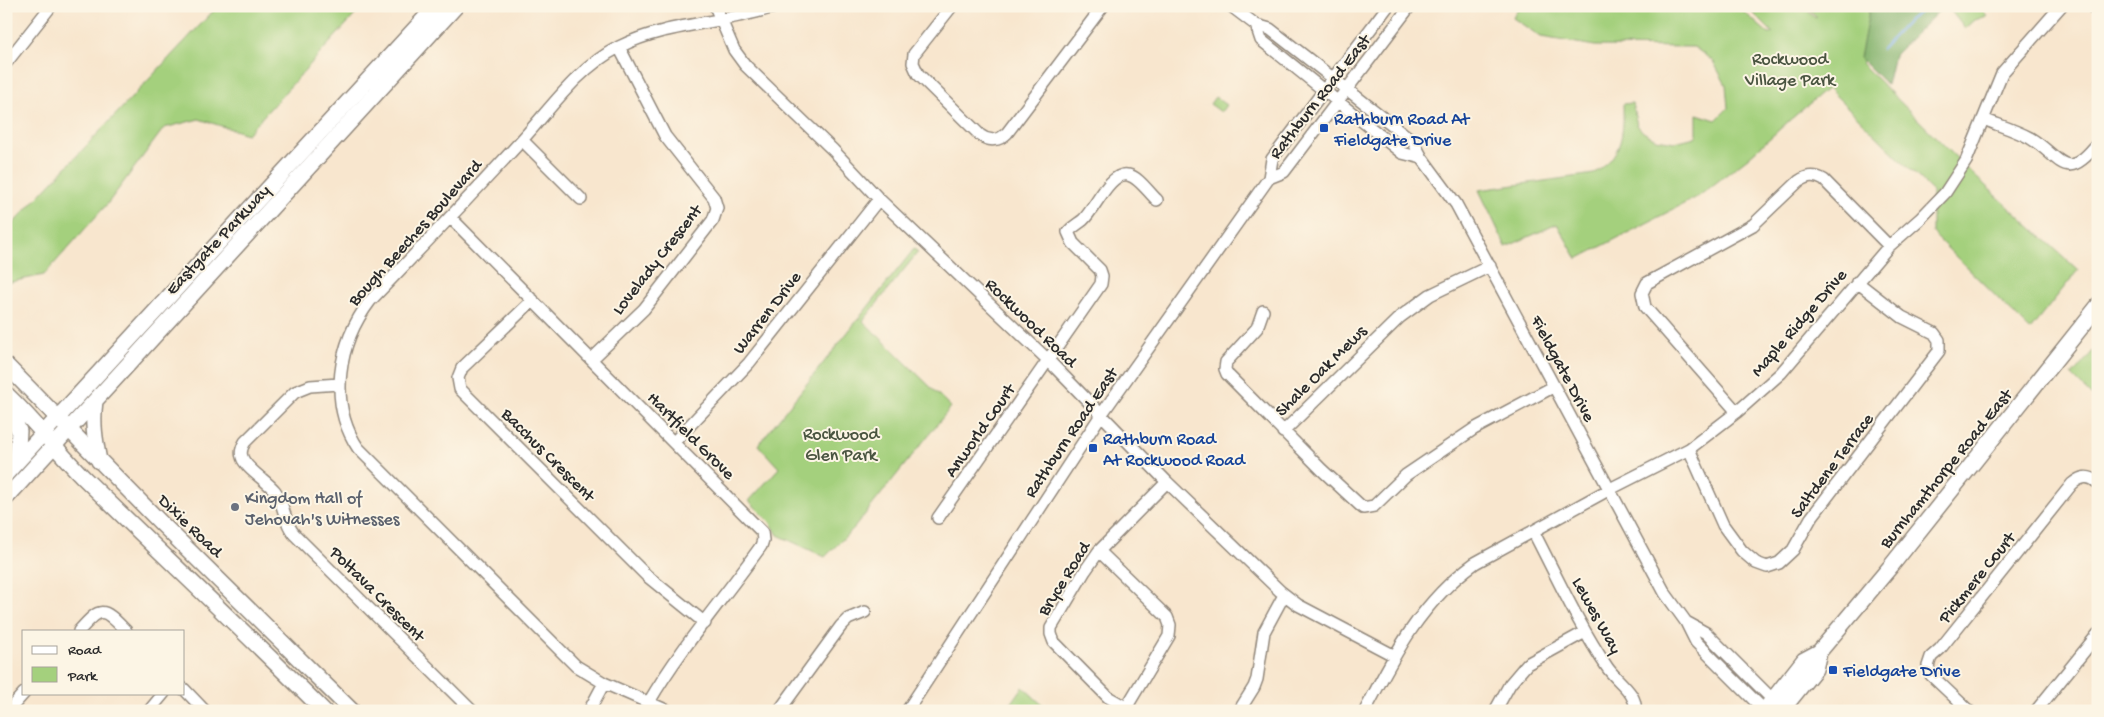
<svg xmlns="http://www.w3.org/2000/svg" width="2104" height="717" viewBox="0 0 2104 717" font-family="'Gochi Hand',sans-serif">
<rect width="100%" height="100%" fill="#fcf5e5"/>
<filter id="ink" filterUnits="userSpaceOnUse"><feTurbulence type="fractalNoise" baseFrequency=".02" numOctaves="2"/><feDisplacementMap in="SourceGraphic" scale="10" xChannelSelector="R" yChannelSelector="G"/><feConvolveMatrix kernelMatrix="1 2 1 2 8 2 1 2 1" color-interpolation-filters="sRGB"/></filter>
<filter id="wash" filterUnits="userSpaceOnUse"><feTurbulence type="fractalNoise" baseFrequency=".0096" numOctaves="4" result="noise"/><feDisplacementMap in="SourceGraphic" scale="20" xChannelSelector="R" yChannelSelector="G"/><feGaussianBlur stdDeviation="1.12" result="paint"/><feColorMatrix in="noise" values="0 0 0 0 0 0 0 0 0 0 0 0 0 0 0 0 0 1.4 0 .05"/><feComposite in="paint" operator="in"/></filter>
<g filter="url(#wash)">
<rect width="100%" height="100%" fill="#f8e6ce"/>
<path fill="#a4d07d" stroke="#687e54" d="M 218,6 L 363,6 L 247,134 L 199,119 L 164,128 L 108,203 L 44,275 L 6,283 L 6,231 Z
M 1519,6 L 1737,6 L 1769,34 L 1773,33 L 1746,6 L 1803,6 L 1815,18 L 1817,17 L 1806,6 L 1930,6 L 1861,63 L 1976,177 L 2078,270 L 2030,330 L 1932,233 L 1932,191 L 1828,88 L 1791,119 L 1749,157 L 1699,196 L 1577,259 L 1557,224 L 1506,247 L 1479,190 L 1594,174 C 1622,154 1624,137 1623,104 L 1632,103 L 1637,125 L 1643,132 L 1656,139 L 1675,142 L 1695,137 L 1697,134 L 1697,114 L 1716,120 L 1728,108 L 1726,85 L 1713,61 L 1694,47 L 1595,46 L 1541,37 L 1513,18 Z
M 1947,6 L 1980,6 L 1987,16 L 1975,20 L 1965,29 Z
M 1215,97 L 1226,105 L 1221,112 L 1210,104 Z
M 914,249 L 918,252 L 863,321 L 951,407 L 854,528 L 825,557 L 778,535 L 770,522 L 749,501 L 779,468 L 758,445 Z
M 2093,351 L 2098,355 L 2098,402 L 2072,376 Z
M 1023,687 L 1049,711 L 1006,711 Z"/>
<path fill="#83b26c" stroke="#576e4c" d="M 1870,6 L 1944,6 L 1894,55 L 1887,85 L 1860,58 Z"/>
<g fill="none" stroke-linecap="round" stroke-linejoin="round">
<path stroke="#7db0ea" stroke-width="2.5" d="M 1882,49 L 1909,20 L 1928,6"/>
</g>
</g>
<g filter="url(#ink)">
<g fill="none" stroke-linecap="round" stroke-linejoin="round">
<defs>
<path id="minor" d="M 715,6 L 734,50 L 745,65 L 833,150 L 879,199 L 1048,360 L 1167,482 L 1280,591 L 1298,605 L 1393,655
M 952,6 L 914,54 L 913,63 L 918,74 L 980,135 C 989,142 999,141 1007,133 L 1103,6
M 1231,6 L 1256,25 L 1270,29 L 1413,141 L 1422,158 L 1456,204 L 1665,593 L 1686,622 L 1696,642 L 1765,711
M 2092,6 L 2098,12
M 1256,25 L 1261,40 L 1402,153 L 1422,158
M 6,63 L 51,6
M 1983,119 C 1998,125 2015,130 2030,138 C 2062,157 2064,185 2098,143
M 522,140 L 581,199
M 1269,178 L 1284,172 L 1410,6
M 450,217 L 762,532 L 763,540 L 761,546 C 724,598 681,647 649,702
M 533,300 L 462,368 L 458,378 L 460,389 L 647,576 L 705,623
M 1263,311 L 1257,328 L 1226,362 L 1225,369 L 1227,374 L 1322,470 L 1363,508 L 1374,506 L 1406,475 L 1474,429 L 1553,387
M 592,359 L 644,309 L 713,220 L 717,208 L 714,198 L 665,136 L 619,47
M 339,384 L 310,386 L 295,392 L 245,442 C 242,447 240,452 242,457 C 245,468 267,481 275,491 C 285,504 283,521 294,534 L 472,711
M 1737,412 L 1645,307 L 1642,293 L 1647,283 L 1753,225 L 1799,181 C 1808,175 1815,175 1824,180 L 1889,246
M 1283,432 L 1400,317 L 1430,295 L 1490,266
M 674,442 L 749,363 L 879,199
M 1689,449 L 1723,525 L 1742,551 L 1756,563 L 1767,567 L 1779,563 L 1793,550 L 1811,518 L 1939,351 L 1939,340 L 1934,333 L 1902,317 L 1857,282
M 938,518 L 1101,284 L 1102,276 L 1100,270 L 1073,243 L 1068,232 C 1073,226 1078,224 1083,220 C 1095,209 1110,171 1128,175 C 1139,177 1149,193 1157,200
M 1533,531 C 1557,577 1578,624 1607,667 C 1616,681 1638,693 1635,711
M 1099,551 L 1167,617 L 1170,625 L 1169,636 L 1126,708
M 1686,622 L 1706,633 L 1778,705
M 79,631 C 102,605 103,608 126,631
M 184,689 L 205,711
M 8,711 L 24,693
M 149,711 L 164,693
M 589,711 L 604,683
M 668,711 L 604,683 L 576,666 L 358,448 C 328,403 338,343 370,301 C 421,248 472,195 521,141 C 552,107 578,68 619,47 C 668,22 726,24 777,6
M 779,711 L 841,626 L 848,619 L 865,612
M 907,711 L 1101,415 L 1269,178 L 1272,159 L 1388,6
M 1133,711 L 1108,697 L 1054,642 L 1051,634 L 1051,628 L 1085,571 L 1099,551 L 1167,482
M 1239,711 L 1254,687 L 1257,679 L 1264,632 L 1284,595
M 1365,711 C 1395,653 1421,602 1475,563 L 1610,489 L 1689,449 L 1737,412 L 1781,373 L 1889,246 L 1920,219 L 1945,193 L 1966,161 L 2002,73 L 2061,6
M 1495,711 L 1510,684 L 1527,664 L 1585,632
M 1969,711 L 1931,675 L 1928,666 L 1931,657 L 1940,649 L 2072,484 C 2080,477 2089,474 2098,483
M 2036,711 L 2098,634"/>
<path id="major" d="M 6,365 L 161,523 L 352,711
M 6,394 C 34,420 57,451 84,478 C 164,556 245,632 324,711
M 6,401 L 19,431 L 17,462
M 95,401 C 92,423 95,440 99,461
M 6,474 L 436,6
M 6,498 L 456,6
M 1764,711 L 1804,660 L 1819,652 L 1891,566 L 2098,306
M 1781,711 L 1815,669 L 1819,652"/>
</defs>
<use href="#minor" stroke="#92887c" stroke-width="14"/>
<use href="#major" stroke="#92887c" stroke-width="18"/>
<use href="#minor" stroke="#fff" stroke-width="11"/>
<use href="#major" stroke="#fff" stroke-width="15"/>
</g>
</g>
<g fill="#1a4fb4" stroke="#fcf5e5" stroke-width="2">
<rect x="1319" y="123" width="10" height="10" rx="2.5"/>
<rect x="1088" y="443" width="10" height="10" rx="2.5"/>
<rect x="1828" y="665" width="10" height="10" rx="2.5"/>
</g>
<circle fill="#6b7280" stroke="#fcf5e5" stroke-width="2" cx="235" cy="507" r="5"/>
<g text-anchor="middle" stroke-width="4" stroke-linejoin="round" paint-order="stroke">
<g font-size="18" fill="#495440" stroke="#fcf5e5">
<text x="1790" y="64">Rockwood<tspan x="1790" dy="21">Village Park</tspan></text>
<text x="841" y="439">Rockwood<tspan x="841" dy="21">Glen Park</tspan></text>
</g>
<g font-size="18" fill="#2b2b2b" stroke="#fcf5e5">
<text transform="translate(1319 96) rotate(-52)" y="6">Rathburn Road East</text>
<text transform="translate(414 232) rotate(-48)" y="6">Bough Beeches Boulevard</text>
<text transform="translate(217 239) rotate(-47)" y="6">Eastgate Parkway</text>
<text transform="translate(656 259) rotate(-52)" y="6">Lovelady Crescent</text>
<text transform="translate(766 312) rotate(-52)" y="6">Warren Drive</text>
<text transform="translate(1032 322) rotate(44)" y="6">Rockwood Road</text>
<text transform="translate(1798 322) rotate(-49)" y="6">Maple Ridge Drive</text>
<text transform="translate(1564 368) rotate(62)" y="6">Fieldgate Drive</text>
<text transform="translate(1320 370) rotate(-45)" y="6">Shale Oak Mews</text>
<text transform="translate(979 430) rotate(-55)" y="6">Anworld Court</text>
<text transform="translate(1070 432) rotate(-56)" y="6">Rathburn Road East</text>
<text transform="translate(692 435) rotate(45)" y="6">Hartfield Grove</text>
<text transform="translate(549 454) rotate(45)" y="6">Bacchus Crescent</text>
<text transform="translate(1831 465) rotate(-53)" y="6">Saltdene Terrace</text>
<text transform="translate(1945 468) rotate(-51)" y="6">Burnhamthorpe Road East</text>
<text transform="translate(191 525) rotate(44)" y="6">Dixie Road</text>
<text transform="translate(1976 577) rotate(-51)" y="6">Pickmere Court</text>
<text transform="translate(1063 578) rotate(-58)" y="6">Bryce Road</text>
<text transform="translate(378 593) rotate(45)" y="6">Poltava Crescent</text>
<text transform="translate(1598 615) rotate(61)" y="6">Lewes Way</text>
</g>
<g font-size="18" fill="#164399" stroke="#fcf5e5" text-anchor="start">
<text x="1334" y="124">Rathburn Road At<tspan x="1334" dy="21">Fieldgate Drive</tspan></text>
<text x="1103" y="444">Rathburn Road<tspan x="1103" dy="21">At Rockwood Road</tspan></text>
<text x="1843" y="676">Fieldgate Drive</text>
</g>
<g font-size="18" fill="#5b616d" stroke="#fcf5e5" text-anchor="start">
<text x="245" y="503">Kingdom Hall of<tspan x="245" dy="21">Jehovah's Witnesses</tspan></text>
</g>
</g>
<rect width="2104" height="717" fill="none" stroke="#fcf5e5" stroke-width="25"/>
<rect x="22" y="630" width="162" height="65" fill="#fcf5e5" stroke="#a8a49b"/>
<rect x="32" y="646" width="25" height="8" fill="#ffffff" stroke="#a8a49b"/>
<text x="68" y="654" font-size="15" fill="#2b2b2b">Road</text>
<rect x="32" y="667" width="25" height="15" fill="#a4d07d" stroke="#a8a49b"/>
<text x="68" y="680" font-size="15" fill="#2b2b2b">Park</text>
</svg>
